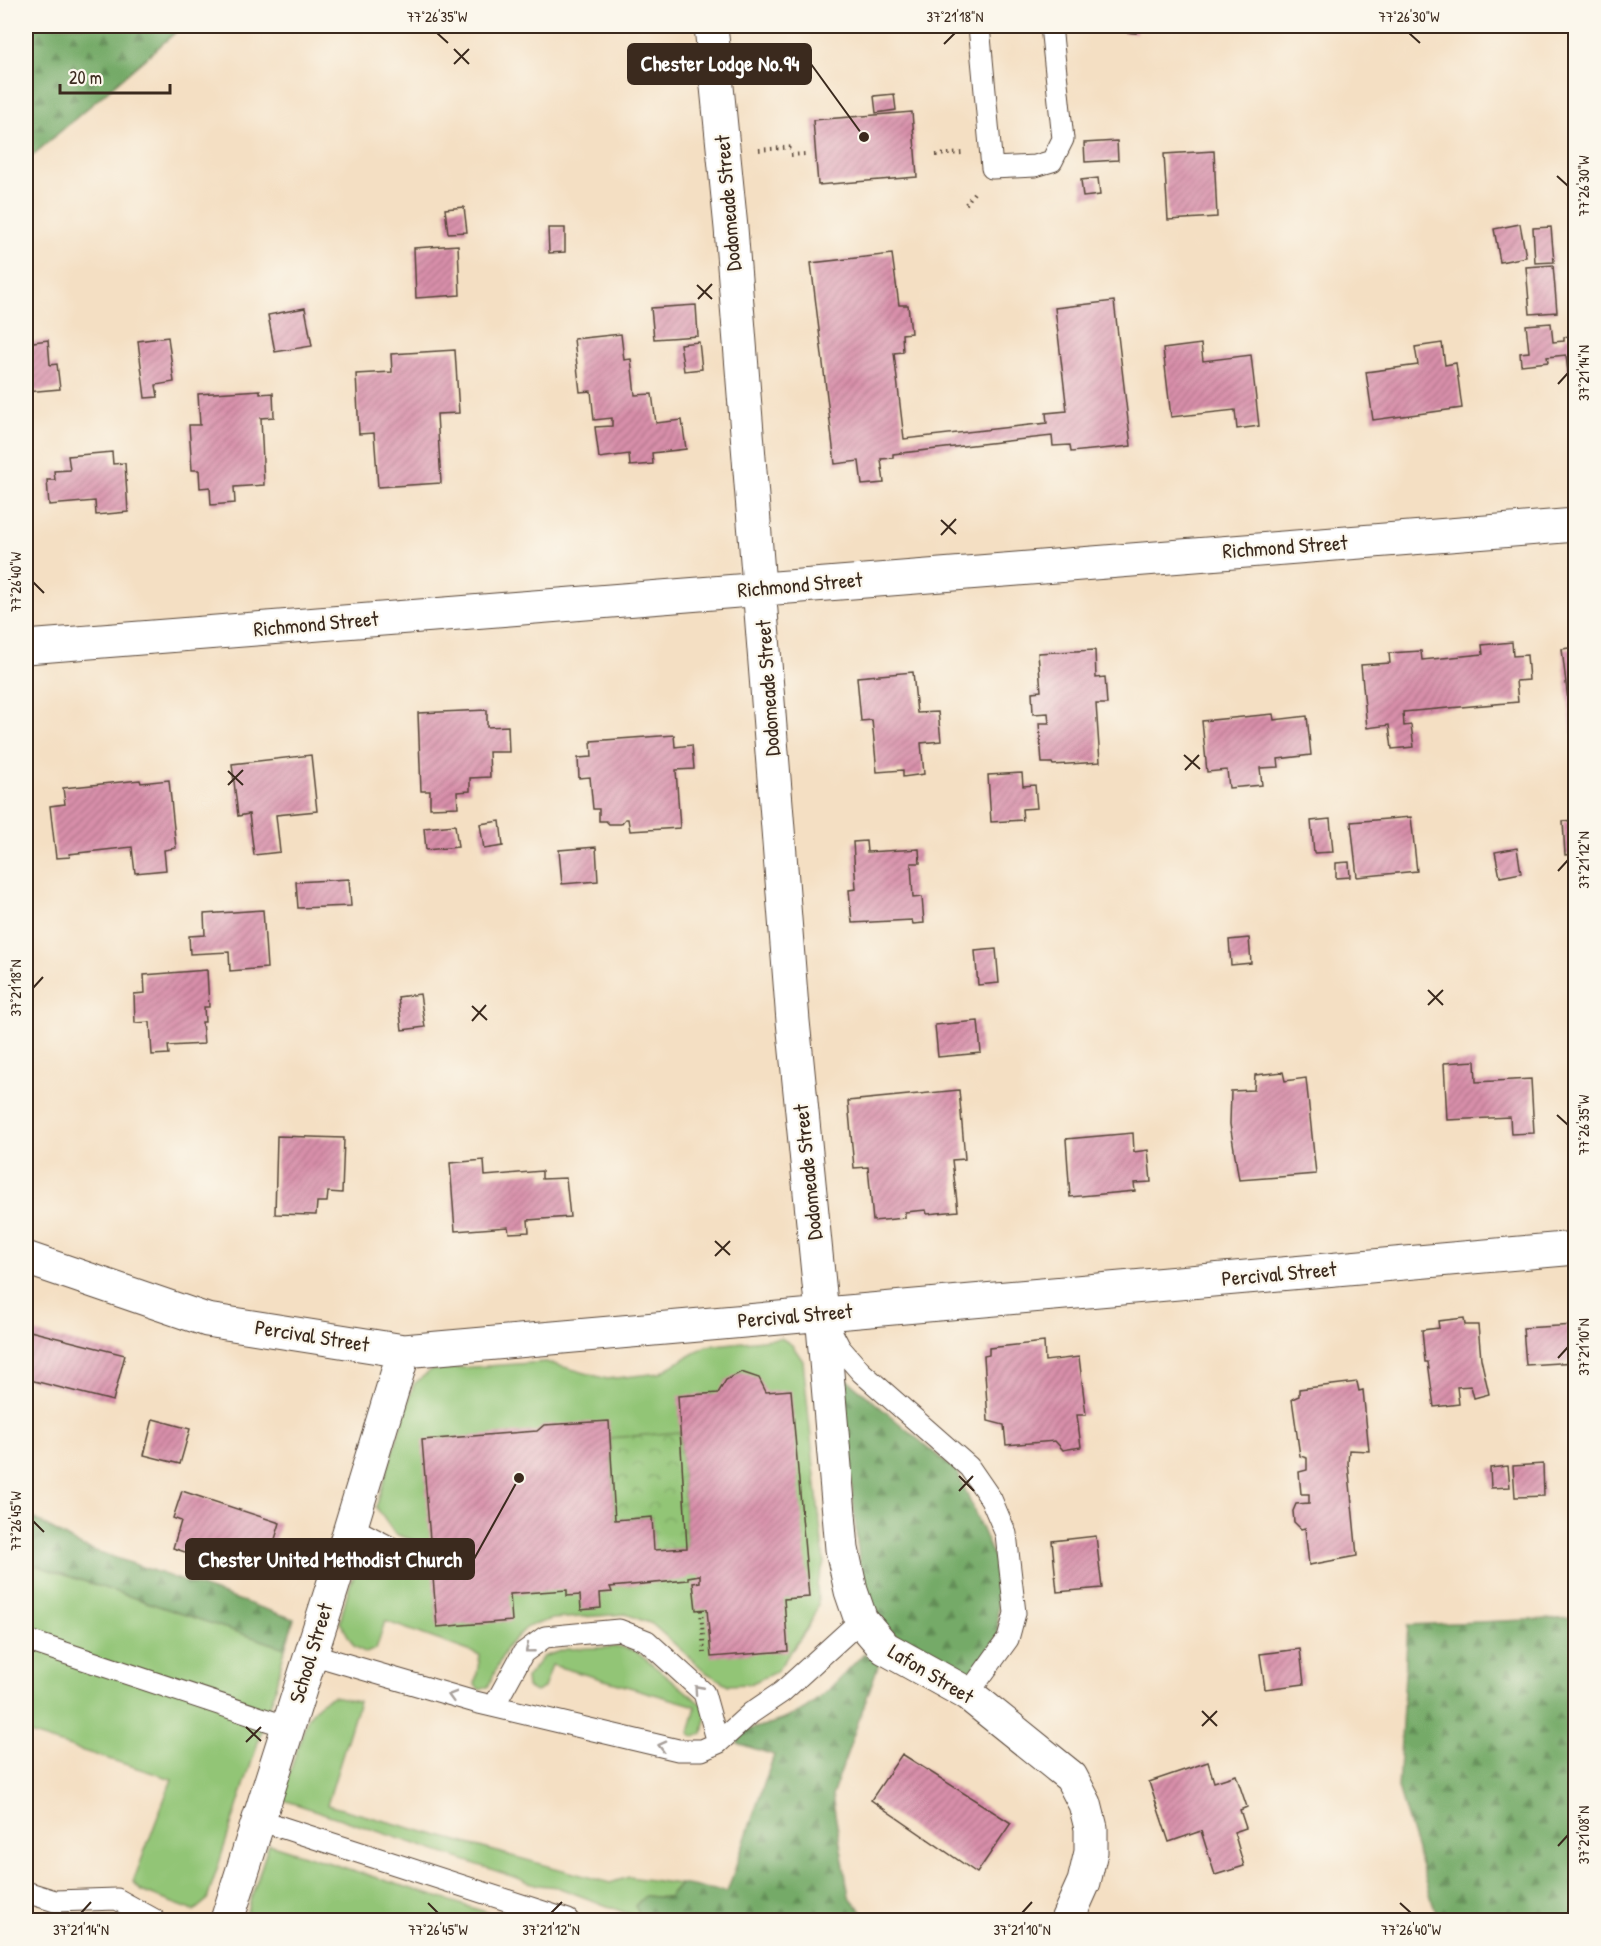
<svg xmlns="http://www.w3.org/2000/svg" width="1601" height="1946" viewBox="0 0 1601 1946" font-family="'Patrick Hand',sans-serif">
<defs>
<pattern id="forest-firs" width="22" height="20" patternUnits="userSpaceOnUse" patternTransform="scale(1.5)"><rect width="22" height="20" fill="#75aa67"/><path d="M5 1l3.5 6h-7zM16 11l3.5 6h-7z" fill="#618b54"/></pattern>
<pattern id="park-crowns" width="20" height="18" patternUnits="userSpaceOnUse" patternTransform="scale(1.5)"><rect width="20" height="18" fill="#92c576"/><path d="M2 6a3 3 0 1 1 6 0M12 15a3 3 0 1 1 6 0" fill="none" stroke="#78a060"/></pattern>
<pattern id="building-hatch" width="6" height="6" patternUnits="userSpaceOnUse" patternTransform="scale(1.5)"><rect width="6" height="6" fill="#d88faa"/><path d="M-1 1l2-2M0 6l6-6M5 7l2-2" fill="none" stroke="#b0758a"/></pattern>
</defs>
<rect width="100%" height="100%" fill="#fbf7ec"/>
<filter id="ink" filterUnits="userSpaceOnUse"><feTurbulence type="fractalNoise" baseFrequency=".0167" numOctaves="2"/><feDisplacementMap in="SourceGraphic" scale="12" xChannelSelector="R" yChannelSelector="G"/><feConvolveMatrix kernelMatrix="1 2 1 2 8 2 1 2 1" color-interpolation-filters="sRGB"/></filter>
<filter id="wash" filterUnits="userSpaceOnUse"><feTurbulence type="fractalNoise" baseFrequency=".008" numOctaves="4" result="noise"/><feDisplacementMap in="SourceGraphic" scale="24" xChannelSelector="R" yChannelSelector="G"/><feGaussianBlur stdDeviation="1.35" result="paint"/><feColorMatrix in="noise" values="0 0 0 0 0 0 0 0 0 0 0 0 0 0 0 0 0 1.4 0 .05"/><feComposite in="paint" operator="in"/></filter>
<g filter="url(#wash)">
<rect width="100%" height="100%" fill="#f4dfc3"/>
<path fill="#92c576" stroke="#66784a" stroke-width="1.5" d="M 781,1338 L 792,1345 L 803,1361 L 824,1563 L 817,1585 L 818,1606 L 807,1629 L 776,1672 L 750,1684 L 728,1685 L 707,1673 L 652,1624 L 626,1614 L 552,1619 L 527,1627 L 506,1648 L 488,1687 L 480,1690 L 475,1685 L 480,1655 L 385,1621 L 376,1649 L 366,1653 L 354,1646 L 340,1622 C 347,1599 350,1556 382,1558 C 394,1558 407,1567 418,1570 L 416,1541 L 395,1534 L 376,1507 L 414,1384 L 431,1370 L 546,1362 L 607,1379 L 660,1373 L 706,1346 Z
M 26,1562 L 285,1648 L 273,1696 L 207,1900 L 194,1911 L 141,1891 L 133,1882 L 172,1779 L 26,1733 Z
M 620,1647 L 635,1651 L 708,1709 L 703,1733 L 695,1737 L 689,1733 L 696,1706 L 552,1665 L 544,1688 L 536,1692 L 527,1688 L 526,1678 L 543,1657 L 567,1649 Z
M 333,1696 L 359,1701 L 327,1805 L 610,1883 L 629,1877 L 680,1884 L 668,1898 L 645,1896 L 635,1906 L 642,1919 L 557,1887 L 538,1885 L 281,1799 L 308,1717 L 321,1702 Z
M 269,1844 L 511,1920 L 244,1920 Z"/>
<path fill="url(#forest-firs)" stroke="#586a42" stroke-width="1.5" d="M 26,26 L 183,26 L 26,161 Z
M 841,1374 L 958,1473 L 997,1565 L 998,1636 L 969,1682 L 917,1654 L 884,1625 L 861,1583 Z
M 26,1514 L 81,1546 L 294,1619 L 285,1648 L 26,1562 Z
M 1575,1618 L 1575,1920 L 1438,1920 L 1398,1788 L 1408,1625 Z
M 864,1653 L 879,1663 L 832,1796 L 849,1896 L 869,1920 L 642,1919 L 635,1906 L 645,1896 L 668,1898 L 680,1884 L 727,1892 L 774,1755 L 737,1743 L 746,1730 C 764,1726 783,1721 799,1712 C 820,1701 847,1671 864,1653 Z"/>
<path fill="url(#park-crowns)" stroke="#66784a" stroke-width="1.5" d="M 680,1432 L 687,1548 L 654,1550 L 652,1517 L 615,1520 L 610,1438 Z"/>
<g id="blocks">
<path fill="url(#building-hatch)" d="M 1122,26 L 1136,26 L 1136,33 L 1122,32 Z
M 894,94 L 896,110 L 876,113 L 874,96 Z
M 912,112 L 917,177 L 818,185 L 813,120 Z
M 1117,141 L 1118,160 L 1085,162 L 1084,143 Z
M 1214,151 L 1217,217 L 1168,220 L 1164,154 Z
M 1098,178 L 1100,195 L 1083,197 L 1081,180 Z
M 464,207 L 467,232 L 448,233 L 445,209 Z
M 1520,224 L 1526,257 L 1500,262 L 1494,229 Z
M 1551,227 L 1554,262 L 1535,263 L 1533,228 Z
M 548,228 L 565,228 L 565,252 L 549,253 Z
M 458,245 L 460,295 L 416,298 L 414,248 Z
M 892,254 L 899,305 L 908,305 L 911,333 L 902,334 L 903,352 L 894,353 L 904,439 L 1047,423 L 1046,413 L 1067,411 L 1055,308 L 1114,301 L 1131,446 L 1071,452 L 1070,445 L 1053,446 L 1052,436 L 893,454 L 893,458 L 881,459 L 884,483 L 862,485 L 859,461 L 835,464 L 811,263 Z
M 1553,265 L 1557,312 L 1530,314 L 1526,267 Z
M 696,305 L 698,336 L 654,339 L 651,308 Z
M 305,308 L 312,346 L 275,352 L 268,315 Z
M 1551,323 L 1553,342 L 1564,341 L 1564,337 L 1576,335 L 1576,371 L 1568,372 L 1566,355 L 1547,357 L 1548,362 L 1521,365 L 1520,353 L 1529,352 L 1526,325 Z
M 621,334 L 624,360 L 631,359 L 635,395 L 652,394 L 656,423 L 682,420 L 686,449 L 652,453 L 653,464 L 630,466 L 629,454 L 599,458 L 595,427 L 612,426 L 612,418 L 594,420 L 591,391 L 580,392 L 574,339 Z
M 168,337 L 174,382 L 156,385 L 158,397 L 145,398 L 138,341 Z
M 48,340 L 50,365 L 57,364 L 60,389 L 26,392 L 26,343 Z
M 699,342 L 702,369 L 684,371 L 680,344 Z
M 1442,343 L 1445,365 L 1456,363 L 1462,408 L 1373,420 L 1366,372 L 1418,365 L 1415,347 Z
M 1201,344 L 1203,361 L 1251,355 L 1259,426 L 1237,429 L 1235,410 L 1171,417 L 1163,349 Z
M 455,350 L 459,413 L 437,414 L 441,483 L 378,487 L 374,433 L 359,434 L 356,374 L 392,372 L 391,354 Z
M 260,390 L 260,394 L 273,393 L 274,417 L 261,418 L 264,485 L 234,487 L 235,503 L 211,505 L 210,487 L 200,488 L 199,470 L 192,470 L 189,425 L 200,425 L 198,394 Z
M 112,452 L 113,464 L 125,463 L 128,512 L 96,515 L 95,501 L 49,505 L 47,480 L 55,480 L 54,471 L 70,470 L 68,456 Z
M 1512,642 L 1513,656 L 1527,655 L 1529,680 L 1516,681 L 1518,702 L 1403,712 L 1404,726 L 1411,725 L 1414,747 L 1392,749 L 1389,725 L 1367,728 L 1361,665 L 1390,663 L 1389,653 L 1421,651 L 1422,660 L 1483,654 L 1482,645 Z
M 1576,647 L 1576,733 L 1572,734 L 1562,649 Z
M 1095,650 L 1096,678 L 1105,677 L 1107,704 L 1096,704 L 1100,762 L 1053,765 L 1052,763 L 1042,763 L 1039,723 L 1049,723 L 1048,713 L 1033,714 L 1032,692 L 1041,691 L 1038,653 Z
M 913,672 L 917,713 L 938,712 L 941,741 L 921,743 L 924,774 L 903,777 L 903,770 L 877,772 L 872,720 L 861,721 L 857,677 Z
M 487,710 L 487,727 L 508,726 L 509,752 L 489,752 L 490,777 L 470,778 L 470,791 L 457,792 L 458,807 L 430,808 L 430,791 L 421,791 L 418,713 Z
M 1273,714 L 1274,720 L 1307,716 L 1311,755 L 1278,759 L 1279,767 L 1260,768 L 1262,785 L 1229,788 L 1227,770 L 1207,772 L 1202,721 Z
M 674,735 L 675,747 L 692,745 L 694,769 L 676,770 L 680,828 L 630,831 L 628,819 L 625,819 L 621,824 L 609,824 L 606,821 L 599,821 L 599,809 L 593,809 L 590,777 L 579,778 L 578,758 L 592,757 L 591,741 Z
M 311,755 L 317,811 L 276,815 L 280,852 L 254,855 L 249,814 L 238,816 L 232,764 Z
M 1022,773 L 1023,786 L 1035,785 L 1037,808 L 1022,809 L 1023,820 L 991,822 L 988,775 Z
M 140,780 L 141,783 L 169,780 L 176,848 L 164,850 L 166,870 L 135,873 L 132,847 L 69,854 L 70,857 L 56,858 L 50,806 L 65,804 L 63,788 Z
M 1411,817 L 1417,871 L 1357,877 L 1351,822 Z
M 1330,819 L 1333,852 L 1314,853 L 1311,821 Z
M 1576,820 L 1576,854 L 1565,855 L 1563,821 Z
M 500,821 L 503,846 L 484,849 L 480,824 Z
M 455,825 L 458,847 L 426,850 L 424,828 Z
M 866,841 L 867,852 L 919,849 L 920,863 L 911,863 L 913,898 L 922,897 L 924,923 L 913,924 L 912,920 L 852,923 L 849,890 L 856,889 L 853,842 Z
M 596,847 L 598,881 L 562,884 L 559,850 Z
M 1517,848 L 1521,873 L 1500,877 L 1495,852 Z
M 1349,862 L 1350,877 L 1336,878 L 1336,863 Z
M 349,879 L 351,906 L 298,908 L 296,882 Z
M 263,910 L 267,968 L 230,971 L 229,952 L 190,954 L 189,936 L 205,935 L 204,914 Z
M 1249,938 L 1251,963 L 1231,965 L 1229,940 Z
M 996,949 L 999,983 L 978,985 L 975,951 Z
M 207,970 L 209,1007 L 204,1007 L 205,1022 L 202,1022 L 204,1044 L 168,1046 L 169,1054 L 152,1055 L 150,1022 L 135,1023 L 134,994 L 145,993 L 144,975 Z
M 420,994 L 425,1027 L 402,1030 L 398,997 Z
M 978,1021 L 981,1053 L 938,1057 L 935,1025 Z
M 1475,1061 L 1476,1082 L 1531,1079 L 1534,1133 L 1511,1134 L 1510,1117 L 1447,1120 L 1444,1063 Z
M 1283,1072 L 1285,1081 L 1306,1078 L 1316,1174 L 1239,1180 L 1230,1124 L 1231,1091 L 1254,1090 L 1255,1075 Z
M 959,1090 L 965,1159 L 952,1160 L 958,1211 L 927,1214 L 926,1210 L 905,1212 L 905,1218 L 873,1221 L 868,1167 L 854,1168 L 848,1101 Z
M 1133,1133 L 1134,1152 L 1148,1150 L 1151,1182 L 1134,1183 L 1135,1191 L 1070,1197 L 1066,1139 Z
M 277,1136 L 344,1138 L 342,1193 L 328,1192 L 327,1202 L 317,1202 L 316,1215 L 275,1214 Z
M 484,1160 L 485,1176 L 542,1171 L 542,1179 L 566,1178 L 570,1217 L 528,1220 L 529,1232 L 509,1233 L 508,1227 L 455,1231 L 450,1163 Z
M 1464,1318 L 1465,1325 L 1478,1325 L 1481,1359 L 1489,1394 L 1474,1398 L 1471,1386 L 1457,1387 L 1459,1404 L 1434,1407 L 1428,1362 L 1425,1362 L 1422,1330 L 1439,1328 L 1438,1321 Z
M 1576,1325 L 1576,1362 L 1526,1365 L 1523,1328 Z
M 26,1330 L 125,1355 L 113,1401 L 26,1379 Z
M 1044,1342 L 1045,1361 L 1079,1357 L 1086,1415 L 1077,1415 L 1081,1447 L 1063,1450 L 1055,1441 L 1006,1445 L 1004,1425 L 988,1421 L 984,1356 L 989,1355 L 989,1348 Z
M 741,1372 L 759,1378 L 766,1392 L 791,1390 L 809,1597 L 784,1599 L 788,1651 L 711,1657 L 707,1609 L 696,1610 L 693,1583 L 700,1582 L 700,1575 L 688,1577 L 688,1580 L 610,1587 L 612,1592 L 600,1593 L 601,1608 L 581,1610 L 580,1595 L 567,1596 L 567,1590 L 510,1594 L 512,1621 L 437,1627 L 422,1440 L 537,1431 L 544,1425 L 609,1421 L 615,1520 L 652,1517 L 654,1550 L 687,1548 L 678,1396 L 718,1393 L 726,1380 Z
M 1357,1382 L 1359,1391 L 1363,1390 L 1369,1451 L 1349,1450 L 1348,1463 L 1357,1556 L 1309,1565 L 1305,1528 L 1301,1529 L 1294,1522 L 1293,1511 L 1296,1504 L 1309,1503 L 1309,1494 L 1301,1494 L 1299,1472 L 1307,1470 L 1307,1458 L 1300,1456 L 1292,1399 L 1299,1396 L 1299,1389 Z
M 153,1419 L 190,1429 L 180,1464 L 144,1455 Z
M 1543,1464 L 1544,1496 L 1515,1497 L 1513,1466 Z
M 1508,1466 L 1510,1487 L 1491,1488 L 1490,1468 Z
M 182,1491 L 280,1523 L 263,1578 L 173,1548 L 181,1521 L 173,1518 Z
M 1096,1536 L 1102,1588 L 1057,1592 L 1052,1541 Z
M 1300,1649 L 1304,1684 L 1265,1689 L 1260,1654 Z
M 902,1754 L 1011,1823 L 977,1873 L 871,1800 Z
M 1208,1762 L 1214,1782 L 1236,1775 L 1247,1807 L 1240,1810 L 1246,1828 L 1234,1832 L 1244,1866 L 1215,1875 L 1201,1831 L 1169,1842 L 1149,1782 Z"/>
</g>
</g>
<g filter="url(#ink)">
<use href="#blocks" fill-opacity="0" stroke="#574537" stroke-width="1.5"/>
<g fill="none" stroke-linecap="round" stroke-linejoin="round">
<defs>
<path id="lane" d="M 979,26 L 992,168 L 1035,166 L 1052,161 L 1063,139 L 1051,26
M 828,1325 L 840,1348 L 861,1372 L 969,1467 L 991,1499 L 1006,1534 L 1015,1613 L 1008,1639 L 968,1694
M 351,1527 L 411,1558
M 26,1640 L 288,1727
M 311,1654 L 475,1702 L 678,1750 L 702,1750 L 718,1743 L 751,1713 L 782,1692 L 861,1620
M 494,1706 L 523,1653 L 545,1637 L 619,1630 L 647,1641 L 704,1693 L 718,1743
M 259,1820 L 568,1920
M 26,1892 L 55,1901 L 117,1899 L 155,1920"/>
<path id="street" d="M 711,26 L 731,228 L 793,1021 L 822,1314 L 842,1549 L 851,1591 L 861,1620 L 885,1648 L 968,1694 L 1071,1777 L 1085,1804 L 1091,1828 L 1091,1852 L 1084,1882 L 1067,1920
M 26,647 L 1576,525
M 26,1258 L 207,1320 L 404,1351 L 1576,1248
M 227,1920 L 334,1582 L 404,1351"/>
</defs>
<use href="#lane" stroke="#574537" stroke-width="23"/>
<use href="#street" stroke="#574537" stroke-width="35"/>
<path stroke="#574537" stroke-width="4" stroke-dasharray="1.5 4.5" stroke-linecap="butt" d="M 759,150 L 794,147
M 791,155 L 805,154
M 936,155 L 962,153
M 966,204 L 976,190
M 701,1610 L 704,1653"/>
<use href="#lane" stroke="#fff" stroke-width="21"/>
<use href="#street" stroke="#fff" stroke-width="33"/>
</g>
<defs><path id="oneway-chevron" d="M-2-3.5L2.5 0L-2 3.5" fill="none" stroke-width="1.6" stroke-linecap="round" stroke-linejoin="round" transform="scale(1.5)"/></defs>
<g stroke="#a79f9a">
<use href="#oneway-chevron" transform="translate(529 1649) rotate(141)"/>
<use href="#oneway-chevron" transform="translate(698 1689) rotate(-132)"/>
<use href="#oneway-chevron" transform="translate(452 1696) rotate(-164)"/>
<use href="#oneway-chevron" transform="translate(662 1746) rotate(-166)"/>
</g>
</g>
<path fill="none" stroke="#3b2a1e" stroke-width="2" d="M 437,33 L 448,43M 1409,33 L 1420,43M 944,44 L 955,33M 454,49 L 469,64M 454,64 L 469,49M 1557,176 L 1568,186M 697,285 L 712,299M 698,299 L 712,284M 1558,384 L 1568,373M 941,520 L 956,534M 941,535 L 956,519M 33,582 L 44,593M 1184,755 L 1200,769M 1185,770 L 1199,755M 228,771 L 243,785M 228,785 L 243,770M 1558,871 L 1568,860M 33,988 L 43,977M 1428,990 L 1443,1005M 1428,1005 L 1443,990M 472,1006 L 487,1020M 472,1021 L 486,1005M 1557,1115 L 1568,1125M 715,1241 L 730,1255M 715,1256 L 730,1241M 1558,1358 L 1568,1347M 959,1476 L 974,1491M 959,1491 L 973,1476M 33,1521 L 44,1532M 1202,1711 L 1217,1726M 1202,1726 L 1217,1711M 246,1727 L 261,1741M 246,1742 L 261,1727M 1558,1846 L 1568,1835M 428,1903 L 438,1913M 1400,1903 L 1411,1913M 81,1913 L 91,1902M 551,1913 L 562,1902M 1022,1913 L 1032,1902"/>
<g text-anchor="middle" stroke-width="4.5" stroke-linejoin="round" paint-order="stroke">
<g font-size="21" fill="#3b2a1e" stroke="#fbf7ec">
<text transform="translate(728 203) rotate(-95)" y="7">Dodomeade Street</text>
<text transform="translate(1285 547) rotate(-4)" y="7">Richmond Street</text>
<text transform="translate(800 585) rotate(-5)" y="7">Richmond Street</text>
<text transform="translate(316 624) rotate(-5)" y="7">Richmond Street</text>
<text transform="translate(768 688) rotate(-94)" y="7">Dodomeade Street</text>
<text transform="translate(808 1172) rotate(-96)" y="7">Dodomeade Street</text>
<text transform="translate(1279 1274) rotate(-5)" y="7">Percival Street</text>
<text transform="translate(795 1316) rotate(-5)" y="7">Percival Street</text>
<text transform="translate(312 1336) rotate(9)" y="7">Percival Street</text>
<text transform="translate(311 1653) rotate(-73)" y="7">School Street</text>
<text transform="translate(931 1674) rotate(31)" y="7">Lafon Street</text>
</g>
</g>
<path fill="none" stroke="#3b2a1e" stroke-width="2" d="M864 137L811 64M519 1478L474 1559"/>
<g fill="#3b2a1e" stroke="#fbf7ec" stroke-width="2">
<circle cx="864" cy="137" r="6"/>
<circle cx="519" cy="1478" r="6"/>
</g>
<g fill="#3b2a1e" stroke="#3b2a1e" stroke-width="2">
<rect x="628" y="44" width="183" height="40" rx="6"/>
<rect x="186" y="1539" width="288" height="40" rx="6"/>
</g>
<g font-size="22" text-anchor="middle" font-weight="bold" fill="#fff">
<text x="720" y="71">Chester Lodge No.94</text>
<text x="330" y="1567">Chester United Methodist Church</text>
</g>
<rect width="1601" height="1946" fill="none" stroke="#fbf7ec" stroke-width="66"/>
<path d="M60 84v9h110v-9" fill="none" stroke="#3b2a1e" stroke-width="3"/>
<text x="69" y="84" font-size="18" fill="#3b2a1e" stroke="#fbf7ec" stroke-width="4.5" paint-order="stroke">20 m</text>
<rect x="33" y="33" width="1535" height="1880" fill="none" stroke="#3b2a1e" stroke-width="2"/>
<g font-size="15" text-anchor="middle" fill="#3b2a1e">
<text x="437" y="22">77°26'35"W</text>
<text x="955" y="22">37°21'18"N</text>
<text x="1409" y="22">77°26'30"W</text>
<text transform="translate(1584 186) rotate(-90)" y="5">77°26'30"W</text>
<text transform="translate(1584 373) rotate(-90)" y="5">37°21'14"N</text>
<text transform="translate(16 582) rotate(-90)" y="5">77°26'40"W</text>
<text transform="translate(1584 860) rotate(-90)" y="5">37°21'12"N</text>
<text transform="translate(16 988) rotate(-90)" y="5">37°21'18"N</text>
<text transform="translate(1584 1125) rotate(-90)" y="5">77°26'35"W</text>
<text transform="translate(1584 1347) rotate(-90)" y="5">37°21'10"N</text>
<text transform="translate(16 1521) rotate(-90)" y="5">77°26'45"W</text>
<text transform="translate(1584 1835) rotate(-90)" y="5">37°21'08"N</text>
<text x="81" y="1935">37°21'14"N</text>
<text x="438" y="1935">77°26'45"W</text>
<text x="551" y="1935">37°21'12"N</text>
<text x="1022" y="1935">37°21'10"N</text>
<text x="1411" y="1935">77°26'40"W</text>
</g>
</svg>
